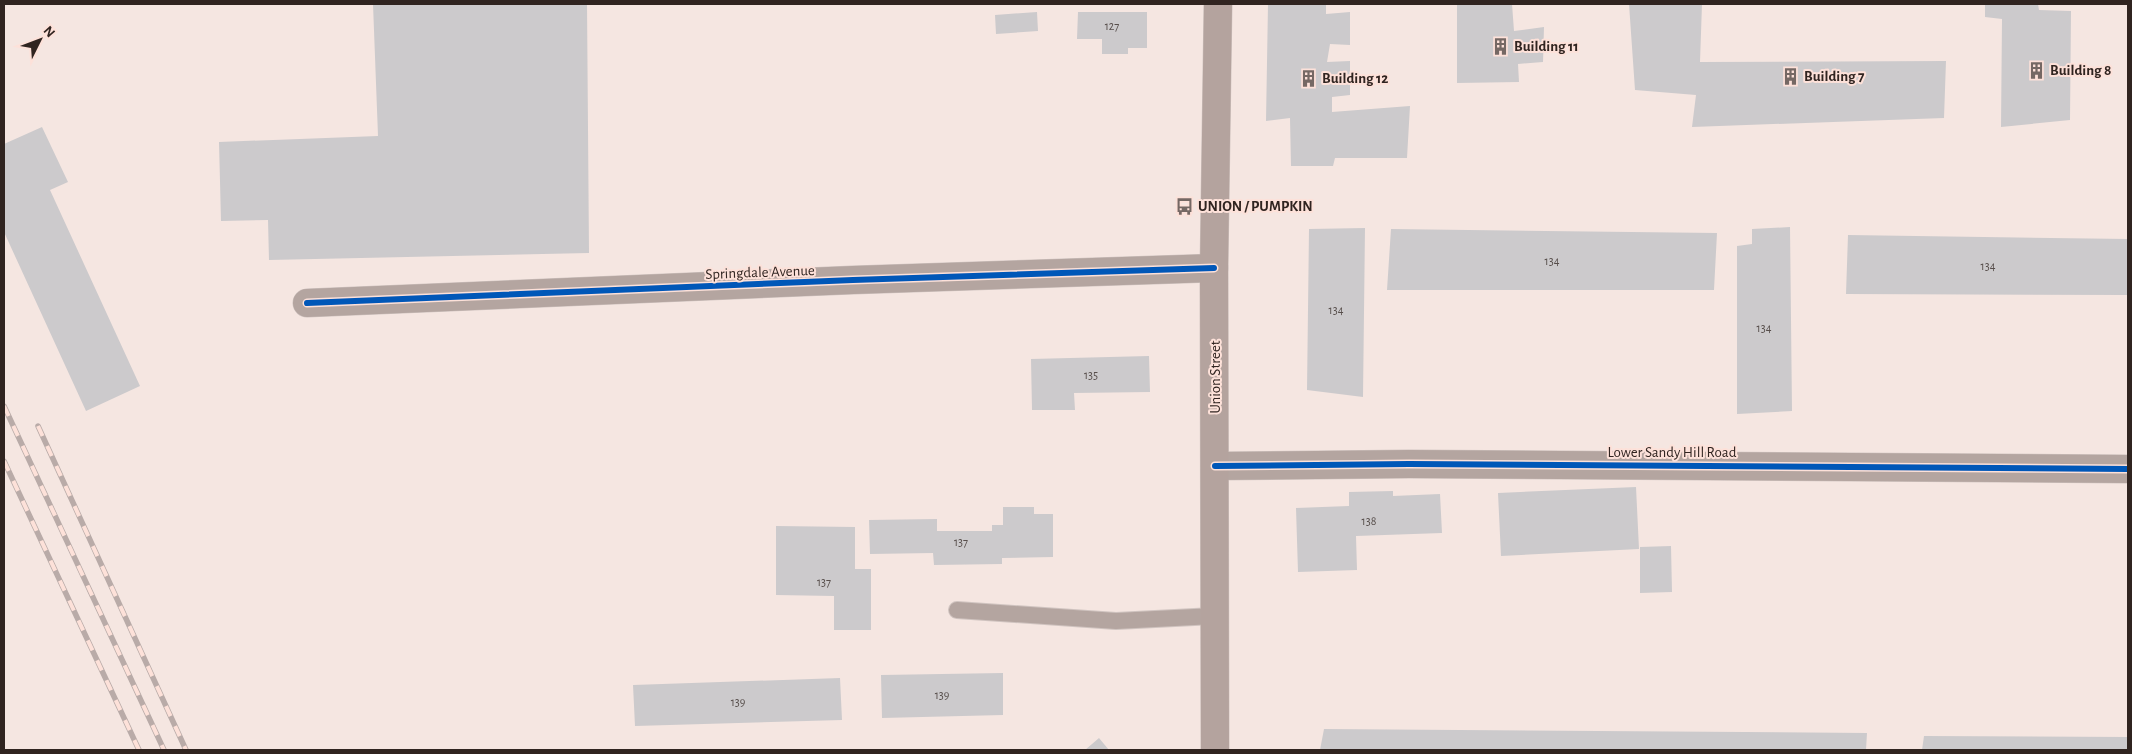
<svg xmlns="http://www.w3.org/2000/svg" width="2132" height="754" viewBox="0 0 2132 754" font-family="'Alegreya Sans',sans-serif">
<rect width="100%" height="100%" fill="#f5e6e1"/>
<path fill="#cccacc" d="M 373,4 L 587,4 L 589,253 L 269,260 L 268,220 L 221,221 L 219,142 L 378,136 Z
M 1268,4 L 1326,4 L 1326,14 L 1350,12 L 1350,45 L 1330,44 L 1327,62 L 1350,61 L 1350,95 L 1332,97 L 1332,112 L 1410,106 L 1407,158 L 1335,158 L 1333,166 L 1291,166 L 1290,118 L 1266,121 Z
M 1457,4 L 1512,4 L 1514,31 L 1544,27 L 1543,62 L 1518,64 L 1519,82 L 1457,83 Z
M 1629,4 L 1702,4 L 1700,62 L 1946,61 L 1944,118 L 1692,127 L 1696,95 L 1635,90 Z
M 1985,4 L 2038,4 L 2039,10 L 2071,11 L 2070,120 L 2001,127 L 2002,19 L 1985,17 Z
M 1037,12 L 1038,31 L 996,34 L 995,15 Z
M 1078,12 L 1147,12 L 1147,48 L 1128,48 L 1128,54 L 1102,54 L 1102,39 L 1077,39 Z
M 42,127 L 68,182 L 50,190 L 140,386 L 86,411 L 4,232 L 4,144 Z
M 1790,227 L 1792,411 L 1737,414 L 1737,246 L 1752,244 L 1752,229 Z
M 1365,228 L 1363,397 L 1307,390 L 1309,229 Z
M 1391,229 L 1717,233 L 1714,290 L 1387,290 Z
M 1848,235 L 2128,239 L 2128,295 L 1846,294 Z
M 1149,356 L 1150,392 L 1074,393 L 1075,410 L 1032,410 L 1031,359 Z
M 1636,487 L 1639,549 L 1501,556 L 1498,493 Z
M 1393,491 L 1393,496 L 1440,494 L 1442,533 L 1356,536 L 1357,570 L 1298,572 L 1296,508 L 1349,506 L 1349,492 Z
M 1003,507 L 1034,507 L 1034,514 L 1053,514 L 1053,557 L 1002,558 L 1002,564 L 934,565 L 933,553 L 870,554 L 869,520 L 937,519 L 937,531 L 992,531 L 992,525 L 1003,525 Z
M 776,526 L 855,527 L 855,569 L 871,569 L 871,630 L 834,630 L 834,596 L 776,595 Z
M 1671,546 L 1672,592 L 1640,593 L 1640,547 Z
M 1003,673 L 1003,715 L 882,718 L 881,675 Z
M 840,678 L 842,720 L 635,726 L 633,685 Z
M 1324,729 L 1867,733 L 1866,750 L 1320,750 Z
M 1924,736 L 2128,737 L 2128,750 L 1922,750 Z
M 1099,738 L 1109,750 L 1085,750 Z"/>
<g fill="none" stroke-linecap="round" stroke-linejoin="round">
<defs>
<path id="service" d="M 957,610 L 1116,621 L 1214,616"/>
<path id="minor" d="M 307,303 L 853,280 L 1214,268
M 1215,466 L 1409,464 L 2128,469"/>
<path id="secondary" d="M 1215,750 L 1214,268 L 1218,4"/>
</defs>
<use href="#service" stroke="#d0c4c0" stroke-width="18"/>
<use href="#minor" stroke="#d0c4c0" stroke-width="29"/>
<use href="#secondary" stroke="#d0c4c0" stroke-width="29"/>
<use href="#service" stroke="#b4a5a0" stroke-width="16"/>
<use href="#minor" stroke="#b4a5a0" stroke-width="28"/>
<use href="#secondary" stroke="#b4a39e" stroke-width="28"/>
<defs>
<path id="rail" d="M 4,406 L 164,750
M 38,426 L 186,750
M 4,461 L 139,750"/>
</defs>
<use href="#rail" stroke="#b9aba8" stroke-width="5.5"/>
<use href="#rail" stroke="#fde1d9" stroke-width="4" stroke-dasharray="11" stroke-linecap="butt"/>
<defs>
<path id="cycleway" d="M 307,303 L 853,280 L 1214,268
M 1215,466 L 1409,464 L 2128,469"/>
</defs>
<use href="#cycleway" stroke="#fde1d9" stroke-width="9"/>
<use href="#cycleway" stroke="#0057b8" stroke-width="6"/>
</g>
<defs>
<symbol id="building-bare" viewBox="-9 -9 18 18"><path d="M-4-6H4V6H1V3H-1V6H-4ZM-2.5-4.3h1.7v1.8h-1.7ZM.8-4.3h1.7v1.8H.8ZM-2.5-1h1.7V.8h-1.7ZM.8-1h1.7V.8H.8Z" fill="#756864" stroke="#fde1d9" stroke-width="2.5" paint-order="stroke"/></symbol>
<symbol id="bus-bare" viewBox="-9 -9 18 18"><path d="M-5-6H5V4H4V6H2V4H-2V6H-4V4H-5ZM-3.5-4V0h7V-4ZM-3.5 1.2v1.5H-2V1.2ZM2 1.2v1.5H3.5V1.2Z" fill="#756864" stroke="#fde1d9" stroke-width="2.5" paint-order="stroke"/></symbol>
</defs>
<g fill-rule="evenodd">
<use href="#building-bare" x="1488" y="34" width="25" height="25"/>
<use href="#building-bare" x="2024" y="58" width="25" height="25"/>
<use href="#building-bare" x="1778" y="64" width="25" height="25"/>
<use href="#building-bare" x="1296" y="66" width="25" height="25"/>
<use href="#bus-bare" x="1172" y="194" width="25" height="25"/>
</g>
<g text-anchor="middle" stroke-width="4" stroke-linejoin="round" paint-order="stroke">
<g font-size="12" fill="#574e4b">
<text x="1112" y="30">127</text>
<text x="1552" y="265">134</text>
<text x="1988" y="270">134</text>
<text x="1336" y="314">134</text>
<text x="1764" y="332">134</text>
<text x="1091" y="379">135</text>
<text x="1369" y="525">138</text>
<text x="961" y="546">137</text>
<text x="824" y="586">137</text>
<text x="942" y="699">139</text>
<text x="738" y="706">139</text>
</g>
<g font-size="15" font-weight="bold" fill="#302420" stroke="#fde1d9" text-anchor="start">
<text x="1514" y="51">Building 11</text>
<text x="2050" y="75">Building 8</text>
<text x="1804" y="81">Building 7</text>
<text x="1322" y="83">Building 12</text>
<text x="1198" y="211">UNION / PUMPKIN</text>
</g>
<g font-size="15" fill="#302420" stroke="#fde1d9">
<text transform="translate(760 272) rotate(-2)" y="5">Springdale Avenue</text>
<text transform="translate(1215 377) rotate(-90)" y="5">Union Street</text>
<text x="1672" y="457">Lower Sandy Hill Road</text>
</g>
</g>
<rect width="2132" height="754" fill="none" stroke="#302420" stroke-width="10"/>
<g transform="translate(40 40) rotate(48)" stroke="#fde1d9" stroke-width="4" paint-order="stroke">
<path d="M0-4L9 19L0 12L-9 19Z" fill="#302420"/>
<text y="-8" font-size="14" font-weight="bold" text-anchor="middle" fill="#302420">N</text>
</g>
</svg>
